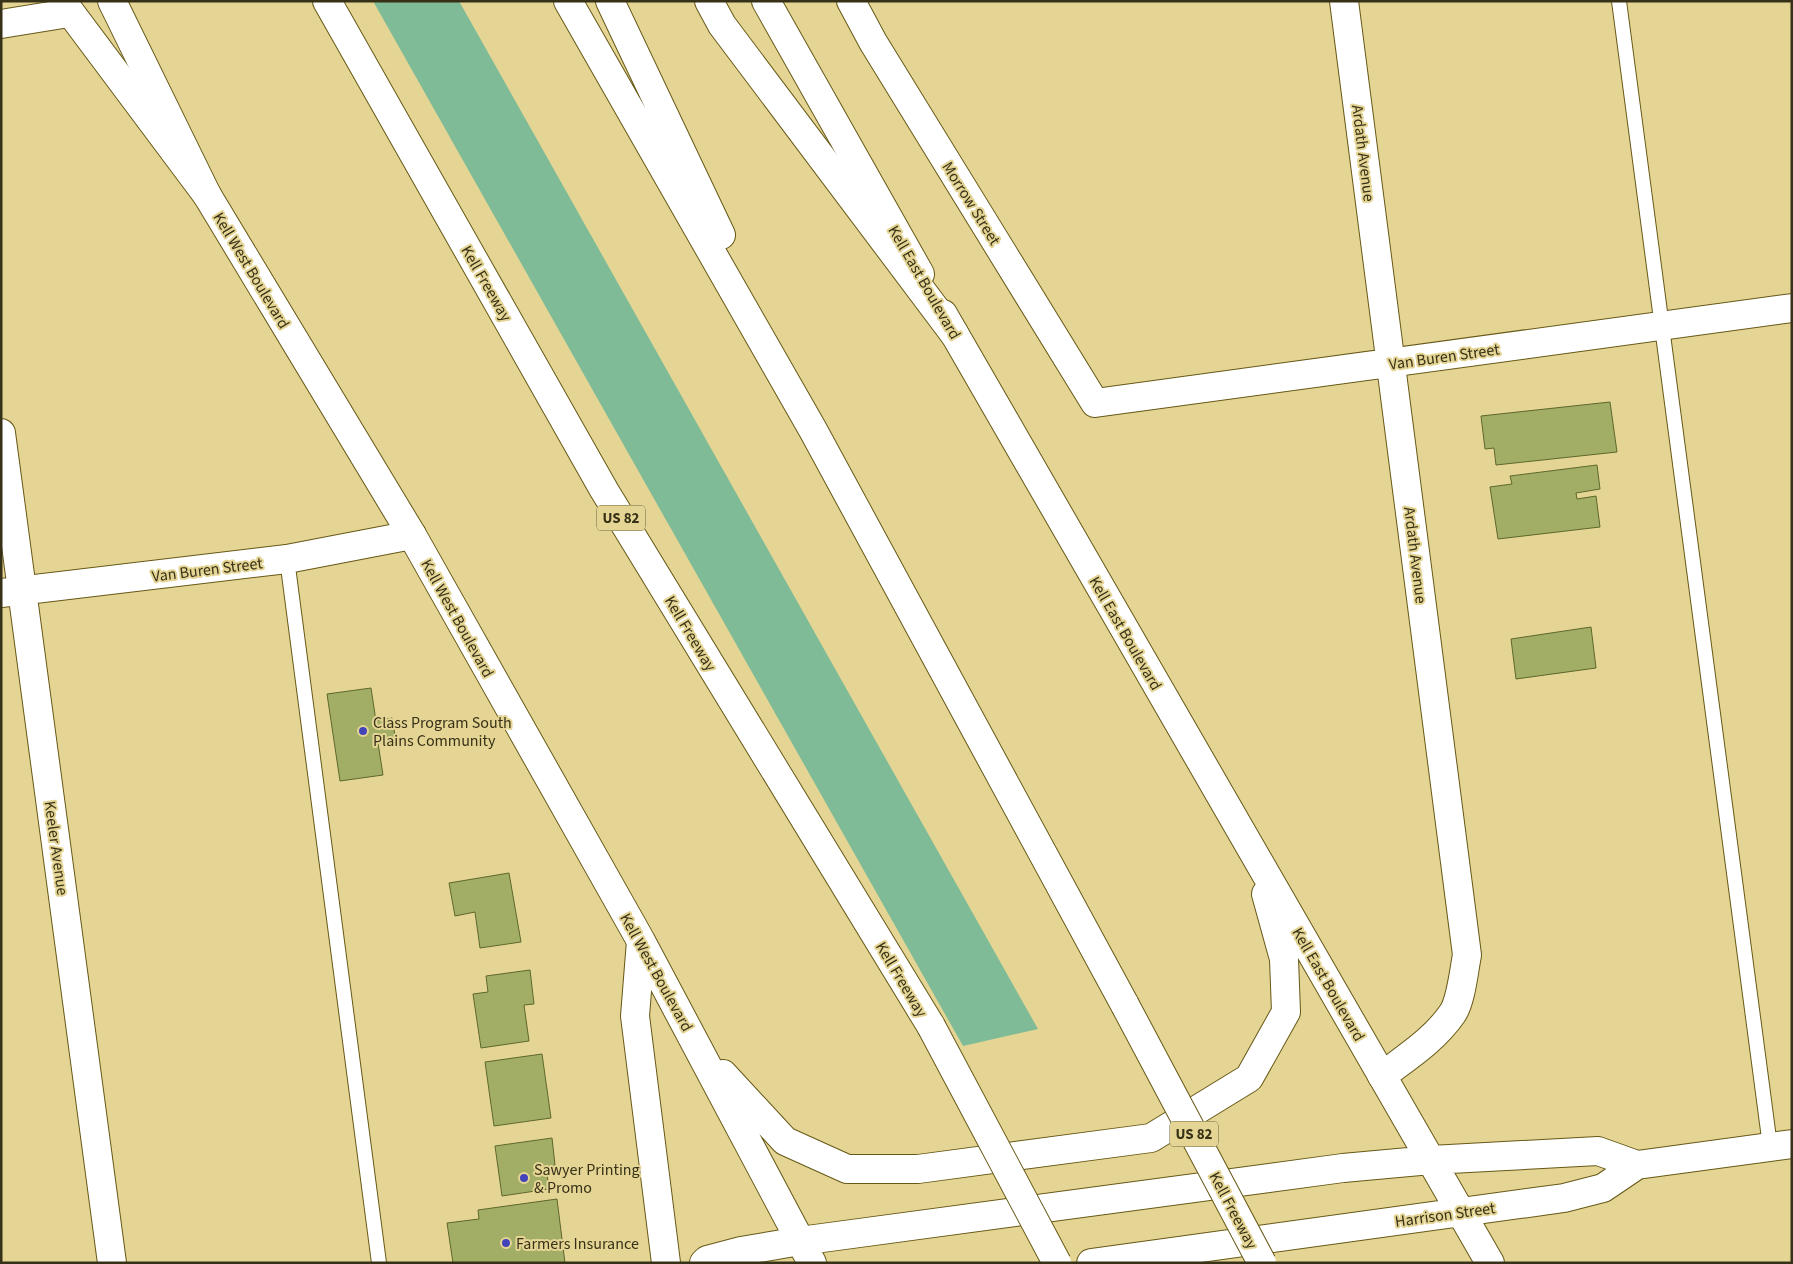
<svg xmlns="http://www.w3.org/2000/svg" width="1793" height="1264" viewBox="0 0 1793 1264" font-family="'Source Sans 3',sans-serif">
<rect width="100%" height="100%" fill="#e5d595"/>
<path fill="#7fbb96" d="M 373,1 L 459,1 L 1038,1029 L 963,1046 Z"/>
<path fill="#a2ae65" stroke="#5e672b" d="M 1610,402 L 1617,452 L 1496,465 L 1494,448 L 1485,449 L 1481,416 Z
M 1597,465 L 1600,489 L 1576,493 L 1577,499 L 1596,496 L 1600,527 L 1498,539 L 1490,487 L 1512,484 L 1510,476 Z
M 1591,627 L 1596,668 L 1516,679 L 1511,639 Z
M 371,688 L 376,721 L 392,718 L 396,741 L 378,743 L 383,775 L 340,781 L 327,694 Z
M 509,873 L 521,942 L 480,948 L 475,912 L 455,916 L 449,883 Z
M 530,970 L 534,1004 L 524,1005 L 529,1041 L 481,1048 L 473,994 L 488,992 L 486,976 Z
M 542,1054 L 551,1118 L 494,1126 L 485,1062 Z
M 552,1138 L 555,1165 L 546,1167 L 549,1189 L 502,1196 L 495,1146 Z
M 557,1199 L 565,1263 L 453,1263 L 447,1223 L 479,1219 L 478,1210 Z"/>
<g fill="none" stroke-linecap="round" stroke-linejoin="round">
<defs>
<path id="lane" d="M 1619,1 L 1770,1146
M 287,559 L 379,1263"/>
<path id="street" d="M 851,1 L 873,42 L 1095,403 L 1792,308
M 1344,1 L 1467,955 C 1464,970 1461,1002 1452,1014 C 1434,1040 1407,1057 1382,1076
M 1,24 L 69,13
M 1,433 L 112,1263
M 1,593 L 287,559 L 412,535"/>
<path id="secondary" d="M 62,1 L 207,195 L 412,535 L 641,941 L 812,1263
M 766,1 L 920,274
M 943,314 L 1490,1263
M 641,941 L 635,1016 L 666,1263
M 723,1074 L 785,1141 L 847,1169 L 918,1169 L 1151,1138 L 1249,1078 L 1286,1012 L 1284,959 L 1266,894
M 704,1263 L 707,1260 L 741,1251 L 800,1241 L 1343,1168 L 1431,1160 L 1598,1151 L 1637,1165
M 1091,1263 L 1564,1198 L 1603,1188 L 1637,1165 L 1792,1144"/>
<path id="highway" d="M 112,1 L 207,195
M 327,1 L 604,490 L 931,1026
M 568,1 L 813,430 L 1125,1005
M 610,1 L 721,235
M 709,1 L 722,25 L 955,335"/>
</defs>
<use href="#lane" stroke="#665816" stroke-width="16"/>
<use href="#street" stroke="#665816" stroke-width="30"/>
<use href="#secondary" stroke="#665816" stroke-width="30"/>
<use href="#highway" stroke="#665816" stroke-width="30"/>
<use href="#lane" stroke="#fff" stroke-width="14"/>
<use href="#street" stroke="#fff" stroke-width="28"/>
<use href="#secondary" stroke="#fff" stroke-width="28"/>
<use href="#highway" stroke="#fff" stroke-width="28"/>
<defs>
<path id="highway-bridge" d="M 1125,1005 L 1262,1263
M 931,1026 L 1057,1263"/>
</defs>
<use href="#highway-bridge" stroke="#665816" stroke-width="30" stroke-linecap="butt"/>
<use href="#highway-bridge" stroke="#fff" stroke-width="28"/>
</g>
<g fill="#4344b9" stroke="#e5d595" stroke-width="2">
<circle cx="363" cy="731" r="5"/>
<circle cx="524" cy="1178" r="5"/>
<circle cx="506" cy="1243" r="5"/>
</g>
<g text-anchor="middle" stroke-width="4" stroke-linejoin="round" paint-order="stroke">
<g fill="#e5d595" stroke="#6b623d" stroke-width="1">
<rect x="597" y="505.5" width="48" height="25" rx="4"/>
<rect x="1170" y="1121.5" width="48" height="25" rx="4"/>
</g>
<g font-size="15" font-weight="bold" fill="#373117">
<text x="621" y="523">US 82</text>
<text x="1194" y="1139">US 82</text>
</g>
<g font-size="16" fill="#373117" stroke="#e5d595">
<text transform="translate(1364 153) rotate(83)" y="6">Ardath Avenue</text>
<text transform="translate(972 203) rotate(58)" y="6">Morrow Street</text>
<text transform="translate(252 270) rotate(59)" y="6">Kell West Boulevard</text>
<text transform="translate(925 282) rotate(60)" y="6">Kell East Boulevard</text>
<text transform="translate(487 283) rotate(60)" y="6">Kell Freeway</text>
<text transform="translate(1444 356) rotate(-8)" y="6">Van Buren Street</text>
<text transform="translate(1416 555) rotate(83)" y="6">Ardath Avenue</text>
<text transform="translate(207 569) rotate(-7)" y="6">Van Buren Street</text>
<text transform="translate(458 618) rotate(61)" y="6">Kell West Boulevard</text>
<text transform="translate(691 633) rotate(59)" y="6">Kell Freeway</text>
<text transform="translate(1126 633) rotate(60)" y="6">Kell East Boulevard</text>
<text transform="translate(57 848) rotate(82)" y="6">Keeler Avenue</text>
<text transform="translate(657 972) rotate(61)" y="6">Kell West Boulevard</text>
<text transform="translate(902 979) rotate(59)" y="6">Kell Freeway</text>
<text transform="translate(1329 984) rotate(60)" y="6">Kell East Boulevard</text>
<text transform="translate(1234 1210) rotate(62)" y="6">Kell Freeway</text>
<text transform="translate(1445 1214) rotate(-8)" y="6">Harrison Street</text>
</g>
<g font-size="16" fill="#373117" stroke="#e5d595" text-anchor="start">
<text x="373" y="728">Class Program South<tspan x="373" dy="18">Plains Community</tspan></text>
<text x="534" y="1175">Sawyer Printing<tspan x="534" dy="18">&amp; Promo</tspan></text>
<text x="516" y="1249">Farmers Insurance</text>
</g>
</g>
<rect width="1793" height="1264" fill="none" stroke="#373117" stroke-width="5"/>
</svg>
